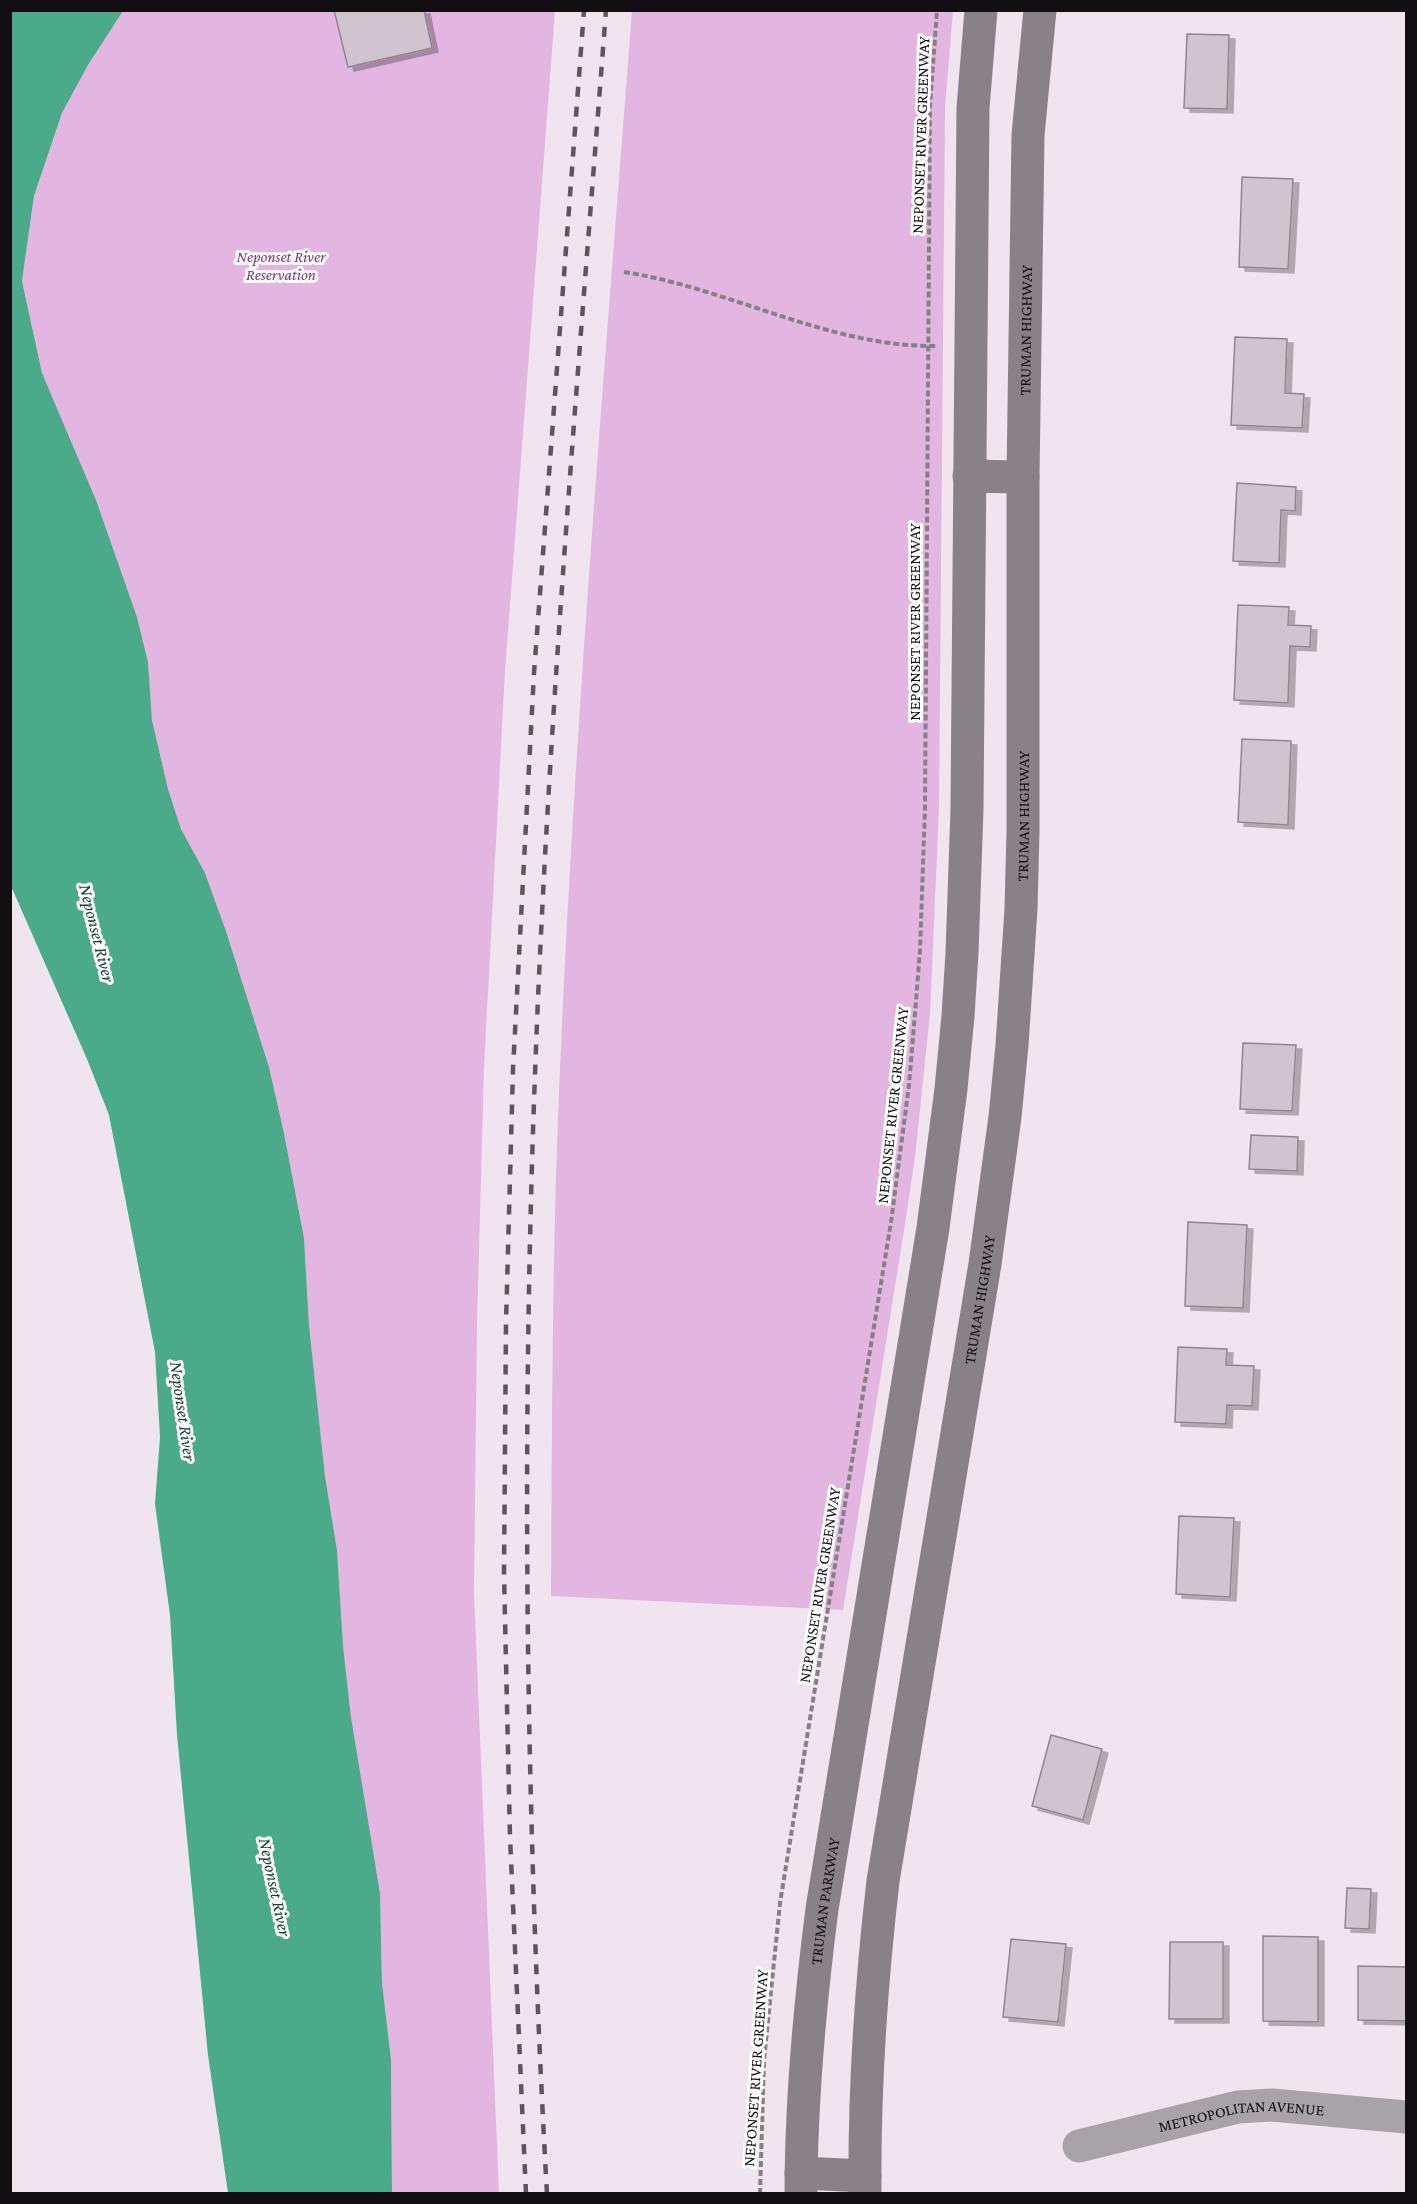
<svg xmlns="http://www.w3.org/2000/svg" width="1417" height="2204" viewBox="0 0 1417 2204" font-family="'Crimson Pro',serif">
<defs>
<filter id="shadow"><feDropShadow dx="6" dy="4" stdDeviation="0" flood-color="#0004"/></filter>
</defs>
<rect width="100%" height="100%" fill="#f0e5ef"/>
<path fill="#e3b5e1" d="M 123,11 L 555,11 L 505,671 L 484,1068 L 477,1323 L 474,1592 L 499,2193 L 392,2193 L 391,2059 L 382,1983 L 380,1893 L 351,1718 L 343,1645 L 337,1550 L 325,1476 L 309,1325 L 304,1238 L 284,1133 L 269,1067 L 226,931 L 205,873 L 181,829 L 168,789 L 152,720 L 148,662 L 137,617 L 96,500 L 42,373 L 22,281 L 34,196 L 62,113 L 88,65 Z
M 632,11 L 953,11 L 945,107 L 939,808 L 930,1014 L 915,1157 L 905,1224 L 843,1610 L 551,1596 C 552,1420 552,1245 560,1069 C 575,716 605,363 632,11 Z"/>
<path fill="#4aaa89" d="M 10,11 L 123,11 L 88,65 L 62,113 L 34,196 L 22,281 L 42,373 L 96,500 L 137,617 L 148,662 L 152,720 L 168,789 L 181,829 L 205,873 L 226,931 L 269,1067 L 284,1133 L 304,1238 L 309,1325 L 325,1476 L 337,1550 L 343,1645 L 351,1717 L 380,1893 L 382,1983 L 391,2059 L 392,2193 L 228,2193 L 208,2055 L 177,1735 L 170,1615 L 155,1504 L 160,1437 L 155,1352 L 109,1115 L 87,1059 L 11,886 Z"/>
<path fill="#d0c5cf" stroke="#918690" stroke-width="1.5" filter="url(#shadow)" d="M 334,10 L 424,10 L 432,48 L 348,67 Z
M 1187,34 L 1229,35 L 1227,109 L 1184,108 Z
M 1242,177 L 1293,179 L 1288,269 L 1239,267 Z
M 1235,337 L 1287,339 L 1285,393 L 1304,394 L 1302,428 L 1231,425 Z
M 1237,483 L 1296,487 L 1295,511 L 1281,510 L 1279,563 L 1233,561 Z
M 1238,605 L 1289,607 L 1288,625 L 1311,626 L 1310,647 L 1290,646 L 1288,703 L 1234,700 Z
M 1242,739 L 1291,741 L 1288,825 L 1238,822 Z
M 1243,1043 L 1296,1045 L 1292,1111 L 1240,1109 Z
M 1251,1135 L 1298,1137 L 1297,1171 L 1249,1169 Z
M 1188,1222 L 1247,1225 L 1243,1308 L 1185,1306 Z
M 1178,1347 L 1227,1349 L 1226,1365 L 1254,1366 L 1252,1406 L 1227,1405 L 1226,1424 L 1175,1422 Z
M 1179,1516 L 1234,1518 L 1230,1597 L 1176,1594 Z
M 1051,1735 L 1102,1749 L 1083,1820 L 1032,1806 Z
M 1347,1888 L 1371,1889 L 1369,1929 L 1345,1928 Z
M 1263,1936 L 1318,1937 L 1318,2022 L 1263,2021 Z
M 1011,1939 L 1066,1944 L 1058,2022 L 1003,2017 Z
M 1170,1942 L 1223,1942 L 1223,2019 L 1169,2019 Z
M 1358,1966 L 1406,1967 L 1406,2021 L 1358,2020 Z"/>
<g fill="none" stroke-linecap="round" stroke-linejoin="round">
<path stroke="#867f86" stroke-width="4" stroke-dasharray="6 3" stroke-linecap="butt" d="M 624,272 C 729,288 828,347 936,346
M 760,2194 L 764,2060 L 780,1903 L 891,1222 L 909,1085 L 915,1013 L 920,950 L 925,808 L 930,107 L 937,10"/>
<path stroke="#a8a3a8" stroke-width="33" id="s1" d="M 1079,2146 L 1238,2107 L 1272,2105 L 1406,2117"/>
<g stroke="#888188" stroke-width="33">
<path d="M 969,476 L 1023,477"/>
<path d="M 801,2173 L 865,2176"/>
<path id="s2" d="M 801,2194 C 801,2098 810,2003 822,1909 L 933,1228 L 951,1089 L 958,1016 L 962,953 L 967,809 L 973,108 L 981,10"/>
<path id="s3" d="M 865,2194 C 864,2089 871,1985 883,1881 L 985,1264 L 1005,1117 L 1012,1045 L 1021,909 L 1023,832 L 1023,477 L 1028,135 L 1040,10"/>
</g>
<path stroke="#5d565c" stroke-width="4.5" stroke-dasharray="10 10" stroke-linecap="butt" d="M 526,2194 L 510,1837 L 504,1574 L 506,1323 L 513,1069 L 534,673 L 584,10
M 547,2194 C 526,1820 521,1447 535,1074 C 548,719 579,364 606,10"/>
</g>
<g text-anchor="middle" stroke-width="6" stroke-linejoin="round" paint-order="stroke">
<g font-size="16" fill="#120e12" stroke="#fff">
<text transform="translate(920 135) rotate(-88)" y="6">NEPONSET RIVER GREENWAY</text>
<text dy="6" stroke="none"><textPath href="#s3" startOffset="1875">TRUMAN HIGHWAY</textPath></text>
<text transform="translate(914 622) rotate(-90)" y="6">NEPONSET RIVER GREENWAY</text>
<text dy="6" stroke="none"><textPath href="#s3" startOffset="1389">TRUMAN HIGHWAY</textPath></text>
<text transform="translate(892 1105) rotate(-84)" y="6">NEPONSET RIVER GREENWAY</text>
<text dy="6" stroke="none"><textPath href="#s3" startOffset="903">TRUMAN HIGHWAY</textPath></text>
<text transform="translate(819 1585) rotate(-81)" y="6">NEPONSET RIVER GREENWAY</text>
<text dy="6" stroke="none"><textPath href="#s2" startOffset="294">TRUMAN PARKWAY</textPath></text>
<text transform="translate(755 2068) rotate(-86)" y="6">NEPONSET RIVER GREENWAY</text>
<text dy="6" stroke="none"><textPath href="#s1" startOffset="166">METROPOLITAN AVENUE</textPath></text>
</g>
<g font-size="16" font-style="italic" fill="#7a3479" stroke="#fff">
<text x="281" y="262">Neponset River<tspan x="281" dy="18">Reservation</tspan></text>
</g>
<g font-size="18" font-style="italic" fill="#174032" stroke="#fff">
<text transform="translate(97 933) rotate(76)" y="6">Neponset River</text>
<text transform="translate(183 1411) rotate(82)" y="6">Neponset River</text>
<text transform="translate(275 1887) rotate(78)" y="6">Neponset River</text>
</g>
</g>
<rect width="1417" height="2204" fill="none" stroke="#120e12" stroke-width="24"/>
</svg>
